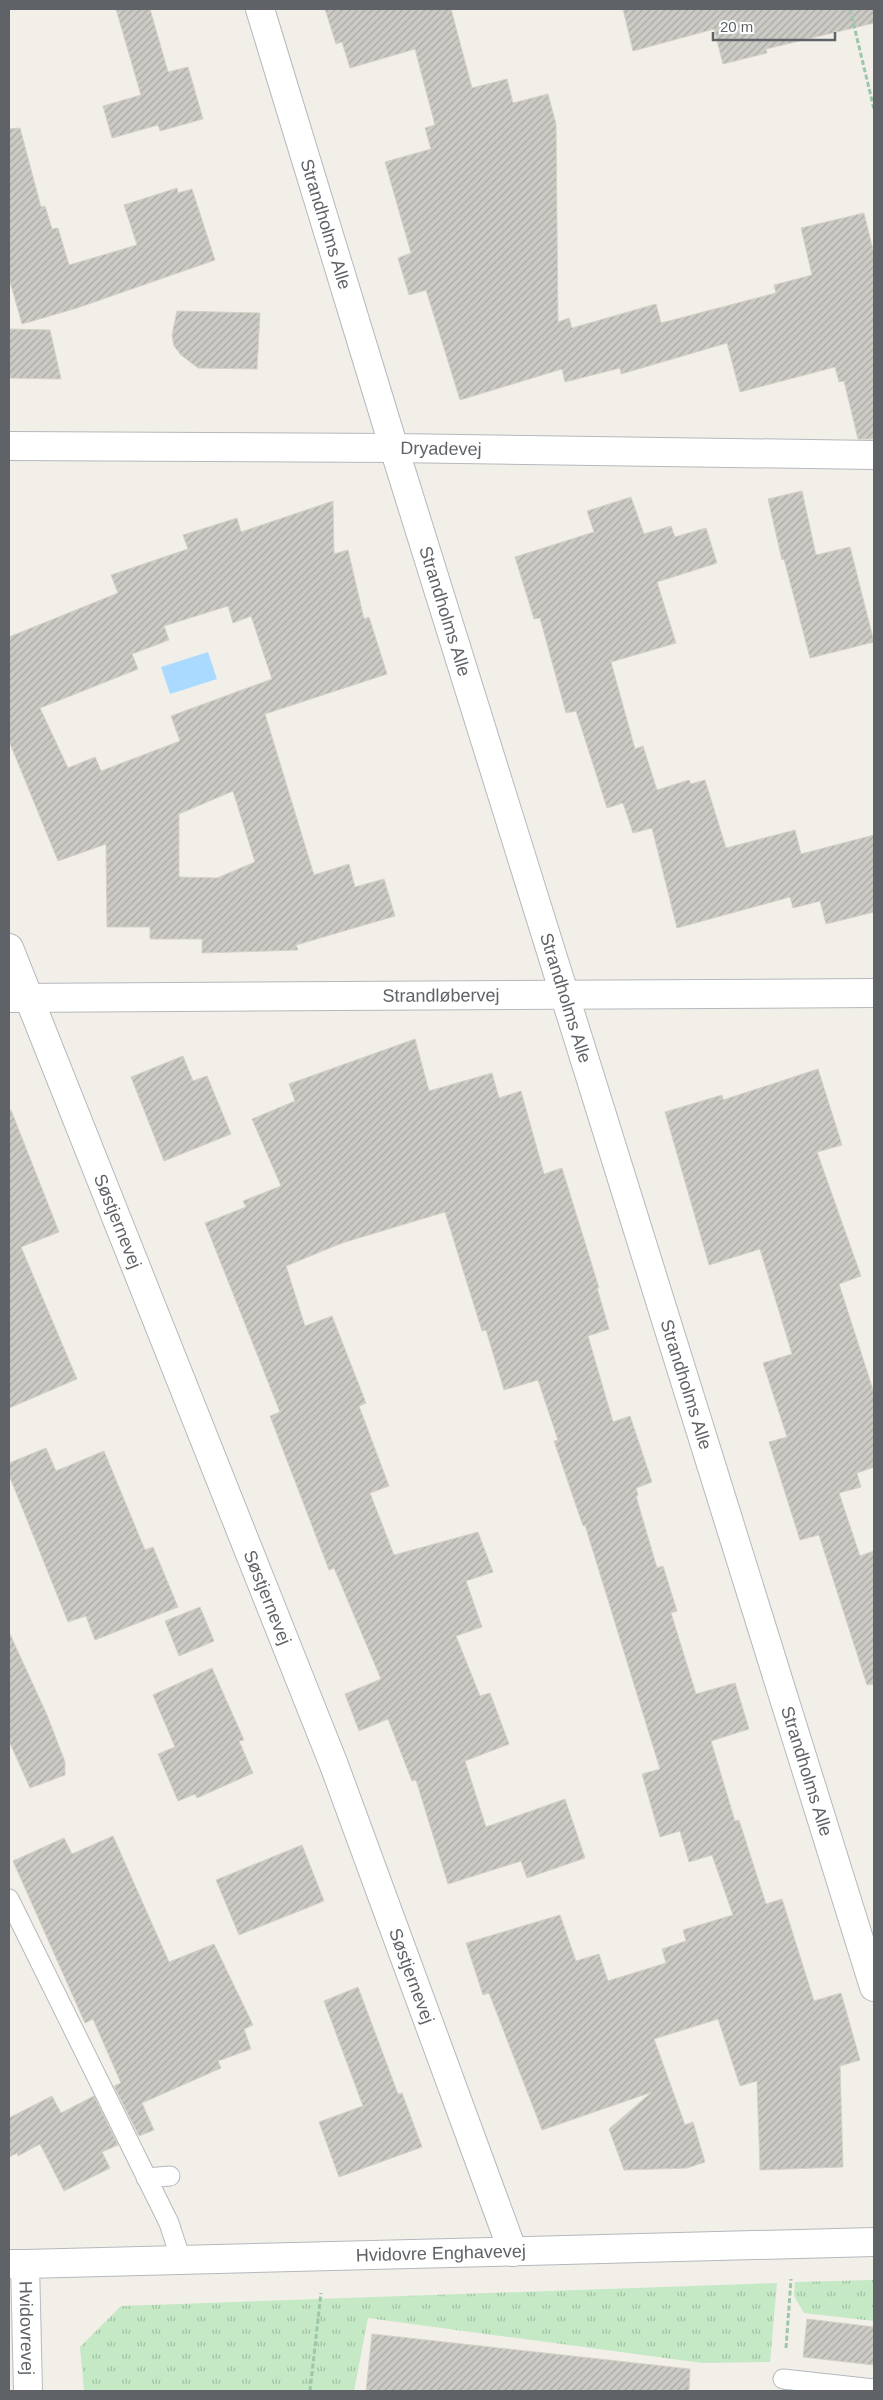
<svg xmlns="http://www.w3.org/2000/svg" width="883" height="2400" viewBox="0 0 883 2400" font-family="Helvetica,sans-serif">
<defs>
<pattern id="grass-tufts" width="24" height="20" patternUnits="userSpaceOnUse" patternTransform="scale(1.25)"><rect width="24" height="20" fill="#c5e8c5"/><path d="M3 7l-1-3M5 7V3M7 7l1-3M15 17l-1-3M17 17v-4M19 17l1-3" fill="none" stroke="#a3c0a4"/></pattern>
<pattern id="building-hatch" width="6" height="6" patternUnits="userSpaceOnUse" patternTransform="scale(1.25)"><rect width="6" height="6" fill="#cccac5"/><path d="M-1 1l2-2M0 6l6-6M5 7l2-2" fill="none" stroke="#a9a8a4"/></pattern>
</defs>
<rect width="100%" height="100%" fill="#f1efe8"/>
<path fill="url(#grass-tufts)" d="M 874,2280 L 874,2321 L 804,2313 L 794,2296 L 795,2282 Z
M 777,2283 L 770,2362 L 702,2363 L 368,2318 L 354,2391 L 84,2391 L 80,2347 L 121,2306 Z"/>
<path fill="#aadaff" d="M 208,652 L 217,679 L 170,694 L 161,667 Z"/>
<path fill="url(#building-hatch)" stroke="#d6d1c6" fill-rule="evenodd" d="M 116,9 L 150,9 L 168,72 L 188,67 L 203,119 L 160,131 L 158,125 L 112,138 L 103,106 L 141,95 Z
M 325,9 L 451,9 L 472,88 L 507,79 L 513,103 L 548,94 L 556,124 L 558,322 L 569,318 L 572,328 L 656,304 L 661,323 L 776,293 L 774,285 L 812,275 L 801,228 L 864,213 L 874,254 L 874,439 L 858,439 L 844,381 L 839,382 L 835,367 L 740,392 L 727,343 L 621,374 L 620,368 L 565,382 L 562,369 L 460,400 L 426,290 L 409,295 L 398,258 L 411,253 L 385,162 L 431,149 L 425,128 L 435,125 L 415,49 L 350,68 L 342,42 L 336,44 Z
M 623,9 L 874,9 L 874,23 L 766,49 L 767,53 L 723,64 L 714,29 L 633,51 Z
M 20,128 L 41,207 L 45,206 L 52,229 L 58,228 L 69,265 L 137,245 L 124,205 L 177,188 L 178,193 L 192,189 L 215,260 L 77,308 L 22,324 L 9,278 L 9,129 Z
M 177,311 L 260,313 L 257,369 L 198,368 L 181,355 L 174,346 L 172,335 Z
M 9,329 L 50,330 L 61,379 L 9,378 Z
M 802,491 L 816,555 L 850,547 L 874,642 L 810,658 L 784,559 L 782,560 L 768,499 Z
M 631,497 L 644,534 L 671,526 L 675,537 L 706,528 L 717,563 L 657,582 L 676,643 L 611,662 L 635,749 L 643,746 L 657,790 L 689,780 L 691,784 L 705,780 L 726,848 L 795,830 L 801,854 L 874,835 L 874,912 L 826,924 L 820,901 L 793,908 L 790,897 L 677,928 L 652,828 L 633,833 L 623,803 L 607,808 L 576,711 L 566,713 L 540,618 L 534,619 L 515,557 L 594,532 L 587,511 Z
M 333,501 L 334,554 L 348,550 L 364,619 L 369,617 L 387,674 L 265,714 L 314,875 L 349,864 L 355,887 L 384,879 L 395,916 L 296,945 L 298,950 L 202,953 L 202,939 L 150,939 L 150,927 L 107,927 L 106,844 L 58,861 L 9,741 L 9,637 L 118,593 L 111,575 L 188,549 L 183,535 L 237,518 L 241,532 ZM 228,606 L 233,623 L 251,616 L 272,679 L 171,716 L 180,741 L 101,771 L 95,757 L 68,768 L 40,708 L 138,669 L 132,654 L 169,640 L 164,626 ZM 233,791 L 255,862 L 217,878 L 179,877 L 179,814 Z
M 415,1039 L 429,1091 L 492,1073 L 499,1098 L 521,1091 L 544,1174 L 562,1168 L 599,1288 L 597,1288 L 609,1329 L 588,1336 L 613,1422 L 630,1416 L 652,1482 L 636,1488 L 638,1495 L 636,1496 L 657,1568 L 663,1566 L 677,1611 L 671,1613 L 696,1694 L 735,1683 L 749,1729 L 711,1741 L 735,1821 L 739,1820 L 766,1904 L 782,1899 L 814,2001 L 841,1993 L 860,2060 L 840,2066 L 843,2167 L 760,2170 L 757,2081 L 740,2086 L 718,2019 L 654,2039 L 685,2125 L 693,2122 L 705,2162 L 687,2168 L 624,2170 L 609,2129 L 652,2092 L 542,2130 L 489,1993 L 483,1995 L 466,1943 L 560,1915 L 576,1961 L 599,1954 L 608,1981 L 666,1963 L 662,1949 L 686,1941 L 683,1930 L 733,1915 L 712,1855 L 689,1862 L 680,1831 L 660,1837 L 642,1774 L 660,1769 L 585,1525 L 583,1526 L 554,1441 L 558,1440 L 538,1380 L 504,1390 L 486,1330 L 482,1331 L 445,1212 L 342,1243 L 286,1266 L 305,1326 L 332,1316 L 366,1403 L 359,1406 L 389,1486 L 370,1493 L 394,1555 L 478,1532 L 493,1572 L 466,1581 L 482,1627 L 456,1636 L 480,1696 L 490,1693 L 509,1744 L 465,1761 L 486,1827 L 565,1799 L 585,1858 L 527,1878 L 521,1861 L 448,1884 L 416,1780 L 412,1781 L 388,1719 L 359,1731 L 345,1694 L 381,1679 L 334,1568 L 329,1570 L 270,1416 L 280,1412 L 205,1223 L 246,1207 L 243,1201 L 281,1186 L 252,1119 L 295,1101 L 289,1084 Z
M 183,1056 L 193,1081 L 207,1076 L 231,1134 L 164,1161 L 131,1077 Z
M 818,1069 L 842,1145 L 817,1152 L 861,1276 L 839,1284 L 874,1393 L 874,1467 L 857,1473 L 861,1487 L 839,1493 L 860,1556 L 874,1551 L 874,1684 L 867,1685 L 819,1535 L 800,1540 L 769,1442 L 787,1437 L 763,1363 L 792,1354 L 760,1249 L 709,1265 L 665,1112 L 722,1095 L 723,1100 Z
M 9,1110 L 11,1110 L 59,1232 L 21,1247 L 77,1379 L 9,1408 Z
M 46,1448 L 56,1471 L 104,1451 L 145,1550 L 153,1547 L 178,1607 L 95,1640 L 86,1616 L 68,1622 L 9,1475 L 9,1463 Z
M 200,1607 L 214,1641 L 179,1656 L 165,1621 Z
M 9,1632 L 47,1715 L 65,1762 L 65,1775 L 30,1788 L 9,1741 Z
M 212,1668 L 244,1740 L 239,1741 L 253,1773 L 197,1798 L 195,1794 L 178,1801 L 158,1754 L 175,1747 L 153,1695 Z
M 113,1836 L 169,1962 L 214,1944 L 253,2025 L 244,2029 L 251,2049 L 218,2061 L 221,2068 L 142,2103 L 154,2130 L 139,2136 L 114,2086 L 121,2083 L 93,2019 L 85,2023 L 13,1861 L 64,1838 L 72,1854 Z
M 302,1845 L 324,1901 L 239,1935 L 216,1880 Z
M 358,1987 L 398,2094 L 402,2093 L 422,2147 L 339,2177 L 319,2122 L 363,2106 L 324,2001 Z
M 52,2096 L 61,2113 L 94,2096 L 118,2145 L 102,2152 L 110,2168 L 64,2191 L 40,2144 L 18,2156 L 17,2153 L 9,2157 L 9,2118 Z
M 807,2319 L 874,2327 L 874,2365 L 803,2357 Z
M 372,2334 L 690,2369 L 689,2391 L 366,2391 Z"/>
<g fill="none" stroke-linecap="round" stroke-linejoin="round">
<defs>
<path id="lane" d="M 9,1899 L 169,2223 L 181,2260
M 146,2178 L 170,2176
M 783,2379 L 874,2389"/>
<g id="street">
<path id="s1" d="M 260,9 L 394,448 L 874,1987"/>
<path id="s2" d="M 9,446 L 394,448 L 874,455"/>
<path id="s3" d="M 9,948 L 334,1765 L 513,2252"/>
<path id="s4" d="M 11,998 L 874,993"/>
<path id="s5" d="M 25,2264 L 874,2242"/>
</g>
<g id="secondary">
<path id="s6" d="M 9,2264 L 25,2264 L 28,2391"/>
</g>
</defs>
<use href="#lane" stroke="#b5b8bc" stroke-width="21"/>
<use href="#street" stroke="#b5b8bc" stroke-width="30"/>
<use href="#secondary" stroke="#b6babf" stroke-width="30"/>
<path stroke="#9cc7a9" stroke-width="3" stroke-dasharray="5 2.5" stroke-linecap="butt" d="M 850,9 L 874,109
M 786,2348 L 791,2279
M 310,2391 L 321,2293"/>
<use href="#lane" stroke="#fff" stroke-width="19"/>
<use href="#street" stroke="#fff" stroke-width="28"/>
<use href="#secondary" stroke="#fff" stroke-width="28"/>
</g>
<g text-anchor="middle" stroke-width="4" stroke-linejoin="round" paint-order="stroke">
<g font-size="18" fill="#5f6368" stroke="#fff">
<text dy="6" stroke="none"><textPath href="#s1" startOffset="225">Strandholms Alle</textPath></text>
<text dy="6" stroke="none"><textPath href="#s2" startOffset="432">Dryadevej</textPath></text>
<text dy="6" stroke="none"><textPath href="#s1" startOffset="630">Strandholms Alle</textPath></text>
<text dy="6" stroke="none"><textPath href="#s4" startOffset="430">Strandløbervej</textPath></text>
<text dy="6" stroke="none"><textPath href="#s1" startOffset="1035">Strandholms Alle</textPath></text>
<text dy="6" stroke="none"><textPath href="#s3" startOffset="294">Søstjernevej</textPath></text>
<text dy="6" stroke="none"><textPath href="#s1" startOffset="1440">Strandholms Alle</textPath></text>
<text dy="6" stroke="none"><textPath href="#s3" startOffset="699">Søstjernevej</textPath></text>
<text dy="6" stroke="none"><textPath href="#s1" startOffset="1845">Strandholms Alle</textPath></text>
<text dy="6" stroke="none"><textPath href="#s3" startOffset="1104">Søstjernevej</textPath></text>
<text dy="6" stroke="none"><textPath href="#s5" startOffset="416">Hvidovre Enghavevej</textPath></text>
<text dy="6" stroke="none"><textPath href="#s6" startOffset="80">Hvidovrevej</textPath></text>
</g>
</g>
<rect width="883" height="2400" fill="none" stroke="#5f6368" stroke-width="20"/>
<path d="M713 32v8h122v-8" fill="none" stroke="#5f6368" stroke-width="2.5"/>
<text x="720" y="32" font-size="15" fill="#5f6368" stroke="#ffffff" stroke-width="4" paint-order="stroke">20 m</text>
</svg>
